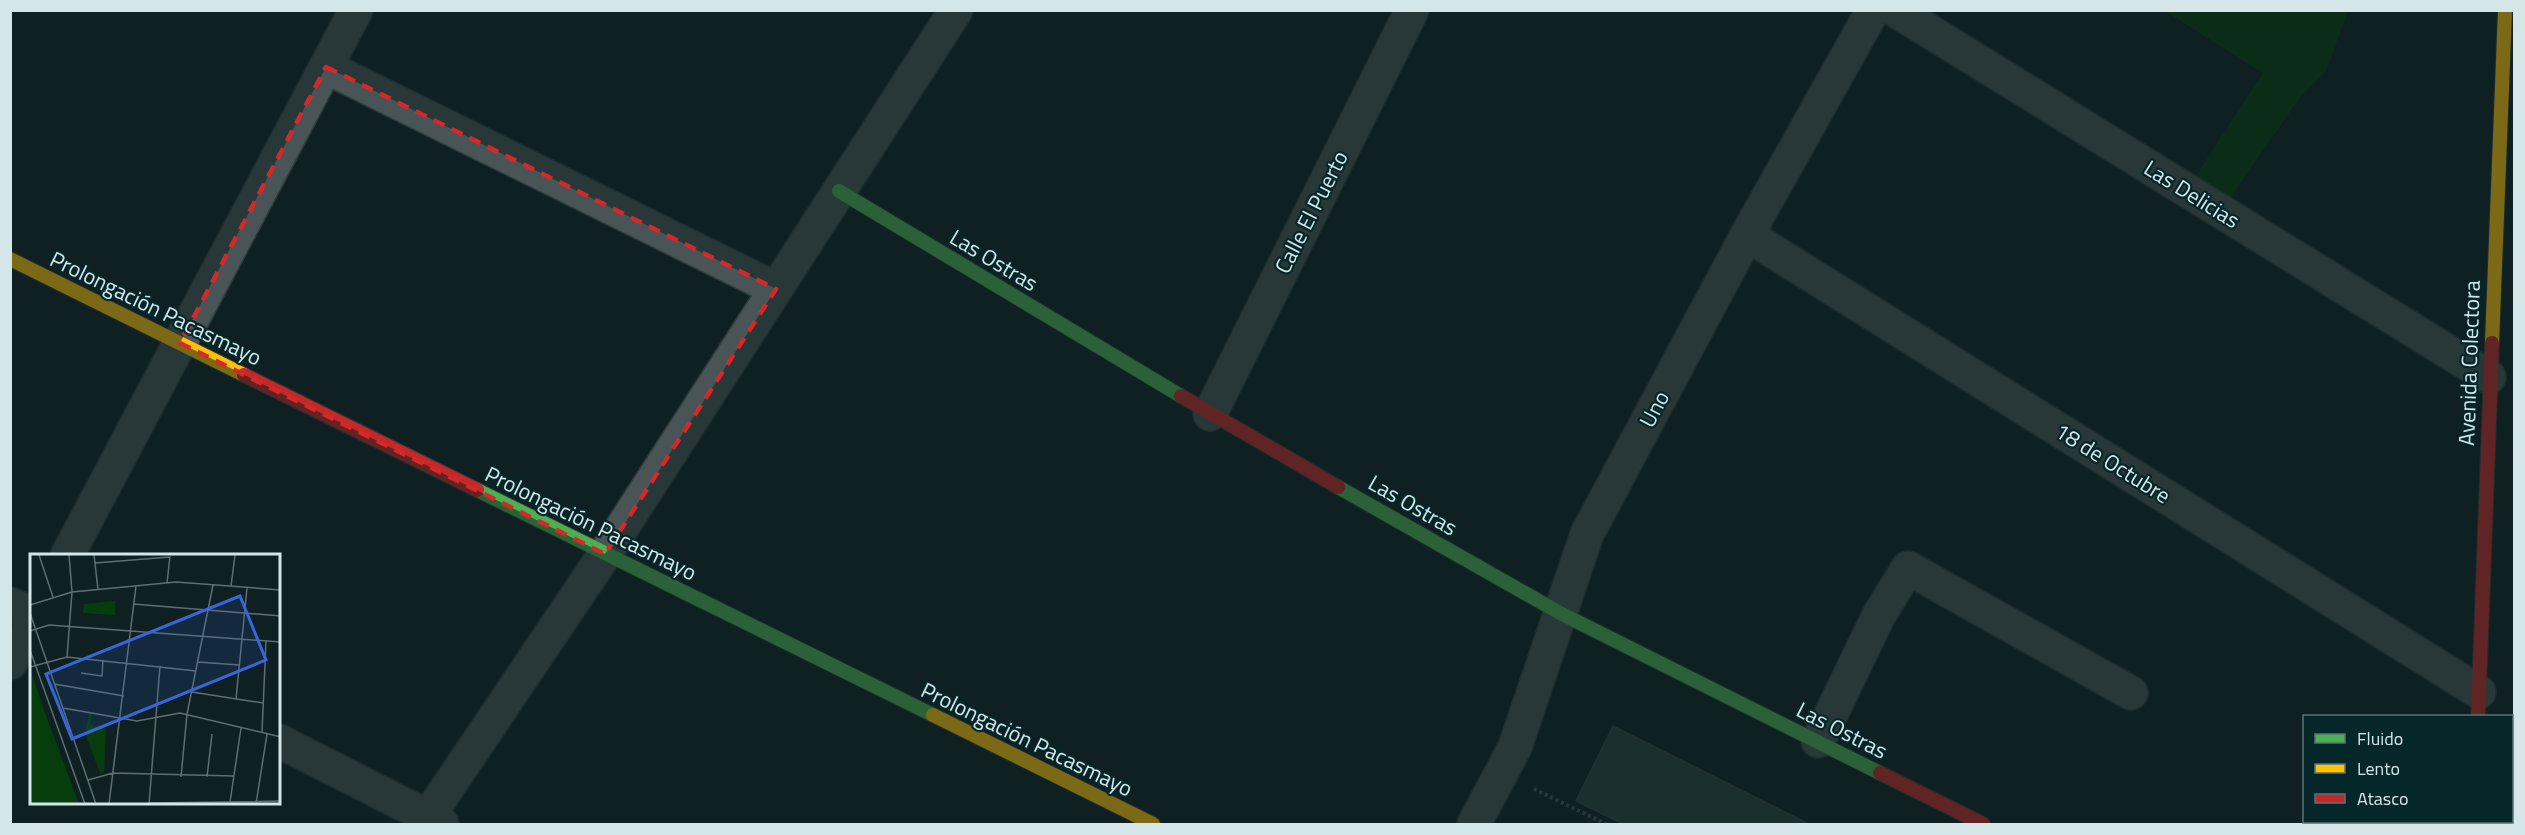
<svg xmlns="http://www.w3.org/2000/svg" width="2525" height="835" viewBox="0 0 2525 835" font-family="'Titillium Web',sans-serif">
<rect width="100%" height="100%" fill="#0e2022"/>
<path fill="#073d0c" d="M 2165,11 L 2348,11 L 2326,71 L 2301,96 L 2225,205 L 2191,183 L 2263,73 Z"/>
<path fill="#2c403e" stroke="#384646" stroke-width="1.5" d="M 1613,726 L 1809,824 L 1623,824 L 1576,801 Z"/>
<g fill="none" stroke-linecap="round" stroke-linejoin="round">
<defs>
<path id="street" d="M 1895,10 L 2489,377
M 326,67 L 776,289
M 1747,235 L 2479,692
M 1210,414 L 1412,10
M 67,556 L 356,10
M 10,604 L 32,614
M 10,663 L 32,624
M 279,741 L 442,824
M 1818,741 L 1879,615 L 1908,568 L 2131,693
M 423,824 L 605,554 L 956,10
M 1474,824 L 1515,747 L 1587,534 L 1747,235 L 1873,10"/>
<path id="fast" d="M 839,191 L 1181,396
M 1338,487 L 1560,613 L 1880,773
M 477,490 L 933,715"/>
<path id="slow" d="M 10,259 L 244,375
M 2492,343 L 2505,10
M 933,715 L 1153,824
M 2472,822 L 2472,824"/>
<path id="jam" d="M 244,375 L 477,490
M 1181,396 L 1338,487
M 2478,716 L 2492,343
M 1880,773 L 1983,824"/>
</defs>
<use href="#street" stroke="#2f3a3b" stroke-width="36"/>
<use href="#fast" stroke="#2f3a3b" stroke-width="16"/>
<use href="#slow" stroke="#2f3a3b" stroke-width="16"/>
<use href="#jam" stroke="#2f3a3b" stroke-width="16"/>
<path stroke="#4a5658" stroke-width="4" stroke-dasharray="3 3" stroke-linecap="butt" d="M 1534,789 L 1606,824"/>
<use href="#street" stroke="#485456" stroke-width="33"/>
<use href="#fast" stroke="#4caf50" stroke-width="14"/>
<use href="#slow" stroke="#ffc107" stroke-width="14"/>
<use href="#jam" stroke="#c62828" stroke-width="14"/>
</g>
<path d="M0 0H2525V835H0ZM 326,67 L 776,289 L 605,554 L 180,343 Z" fill="#0e2022" fill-opacity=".55" fill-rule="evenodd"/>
<path fill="none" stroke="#d62828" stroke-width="4.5" stroke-dasharray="12 8" stroke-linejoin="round" d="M 326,67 L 776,289 L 605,554 L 180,343 Z"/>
<g text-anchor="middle" stroke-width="4.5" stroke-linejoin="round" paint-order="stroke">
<g font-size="22" fill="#d5e6e8" stroke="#06272a">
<text transform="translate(2192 194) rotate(32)" y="8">Las Delicias</text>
<text transform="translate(1311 212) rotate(-63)" y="8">Calle El Puerto</text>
<text transform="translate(994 260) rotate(31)" y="8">Las Ostras</text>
<text transform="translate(156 308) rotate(26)" y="8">Prolongación Pacasmayo</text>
<text transform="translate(2469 363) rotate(-88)" y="8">Avenida Colectora</text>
<text transform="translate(1654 409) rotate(-62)" y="8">Uno</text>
<text transform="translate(2113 463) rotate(32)" y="8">18 de Octubre</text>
<text transform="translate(1413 505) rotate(30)" y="8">Las Ostras</text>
<text transform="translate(591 523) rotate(26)" y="8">Prolongación Pacasmayo</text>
<text transform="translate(1842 730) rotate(27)" y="8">Las Ostras</text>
<text transform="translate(1027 739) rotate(26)" y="8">Prolongación Pacasmayo</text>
</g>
</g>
<g transform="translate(30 554)">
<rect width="250" height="250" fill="#0e2022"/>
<path d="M 85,47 L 85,61 L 53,59 L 54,50 ZM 0,114 L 15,159 L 49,250 L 0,250 ZM 59,160 L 62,160 L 60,171 L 76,174 L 74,218 L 70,219 L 55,179 Z" fill="#073d0c"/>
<path fill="none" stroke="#5e6f71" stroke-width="1.5" d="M 9,1 L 23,43M 64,1 L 68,35M 65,9 L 140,3M 137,29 L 140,2M 201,32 L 205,1M 103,50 L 251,62M 0,51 L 42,38 L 146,28 L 251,36M 0,59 L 66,250M 0,77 L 19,71 L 251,88M 0,96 L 55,250M 37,103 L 42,38 L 39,1M 168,108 L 209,111M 0,113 L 37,103 L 166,117M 51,119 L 72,122 L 73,106M 24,130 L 94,142M 162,138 L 233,149M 206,145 L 217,34M 33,154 L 107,167 L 150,159 L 251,183M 232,178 L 236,87M 151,223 L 157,160 L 183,31M 177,223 L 182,180M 58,226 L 83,219 L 204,222M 200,248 L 211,174M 119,249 L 251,247M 79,250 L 106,32M 119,250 L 130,112M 226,250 L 237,180"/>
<path fill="#3965da" fill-opacity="0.15" stroke="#3965da" stroke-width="3" d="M 210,42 L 236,106 L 42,185 L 16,120 Z"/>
<rect width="250" height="250" fill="none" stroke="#d5e6e8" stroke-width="3"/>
</g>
<rect width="2525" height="835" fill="none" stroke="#d5e6e8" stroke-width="24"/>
<rect x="2303" y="715" width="210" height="108" fill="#06272a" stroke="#597376" stroke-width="1.5"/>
<rect x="2315" y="734" width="30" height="9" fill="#4caf50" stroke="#597376" stroke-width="1.5"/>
<text x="2357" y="745" font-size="18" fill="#d5e6e8">Fluido</text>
<rect x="2315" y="764" width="30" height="9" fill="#ffc107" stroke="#597376" stroke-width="1.5"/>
<text x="2357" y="775" font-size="18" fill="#d5e6e8">Lento</text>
<rect x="2315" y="794" width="30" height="9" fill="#c62828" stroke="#597376" stroke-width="1.5"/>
<text x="2357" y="805" font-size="18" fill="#d5e6e8">Atasco</text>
</svg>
